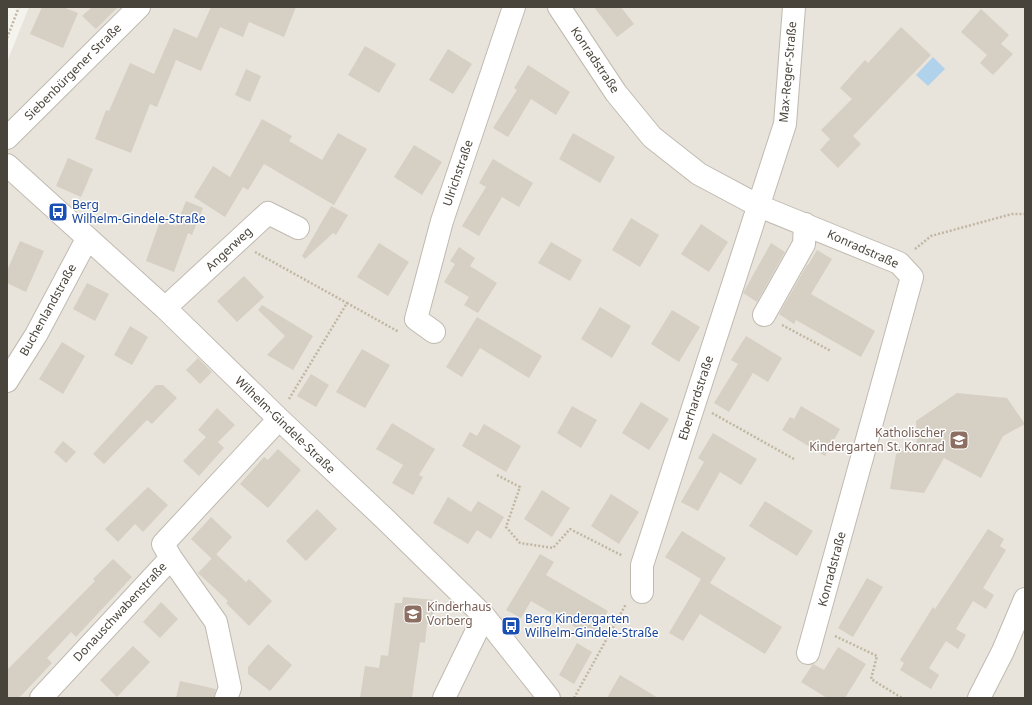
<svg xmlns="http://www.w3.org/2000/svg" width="1032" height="705" viewBox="0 0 1032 705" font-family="'Noto Sans',sans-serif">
<rect width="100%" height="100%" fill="#f5f3ed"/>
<path fill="#e8e4db" d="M 29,7 L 1025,7 L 1025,698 L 7,698 L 7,62 Z"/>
<path fill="#b0d2eb" d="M 933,57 L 945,69 L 928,86 L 916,75 Z"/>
<path fill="#d6cfc3" d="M 42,7 L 63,7 L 78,13 L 63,48 L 30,34 Z
M 92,7 L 118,7 L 96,29 L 82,16 Z
M 211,7 L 296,7 L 284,37 L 249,22 L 243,37 L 220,27 L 201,71 L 176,60 L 157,107 L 150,104 L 131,153 L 95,139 L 106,110 L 109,111 L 130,63 L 154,74 L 174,28 L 197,38 Z
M 594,7 L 621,7 L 634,24 L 617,37 Z
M 981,9 L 1009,35 L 1001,44 L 1013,54 L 993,75 L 980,63 L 987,55 L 961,32 Z
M 901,27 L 931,55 L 853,136 L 861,144 L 838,168 L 820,150 L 830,139 L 821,130 L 852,99 L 840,88 L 865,60 L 868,63 Z
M 365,46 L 396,64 L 379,93 L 348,75 Z
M 448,49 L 472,64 L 453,94 L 429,80 Z
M 528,65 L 570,92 L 556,115 L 531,99 L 508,137 L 493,128 L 517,90 L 514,88 Z
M 246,69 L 261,76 L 250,102 L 235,95 Z
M 262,119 L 292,136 L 289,141 L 322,160 L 338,133 L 367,149 L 334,205 L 264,164 L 248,190 L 243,187 L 225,217 L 194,197 L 213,166 L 230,177 Z
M 573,133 L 615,157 L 600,183 L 559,159 Z
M 414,145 L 442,162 L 422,195 L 394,177 Z
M 68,158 L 93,169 L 81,197 L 56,186 Z
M 493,159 L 533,183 L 519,207 L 502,197 L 479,236 L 462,226 L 486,187 L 479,183 Z
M 186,201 L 203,208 L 192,235 L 188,233 L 174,272 L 146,261 L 160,221 L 176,226 Z
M 331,206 L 348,215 L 336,235 L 333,233 L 305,259 L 302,256 Z
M 631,218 L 659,235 L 640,267 L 612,250 Z
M 701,224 L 728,242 L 709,272 L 681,254 Z
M 20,241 L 44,251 L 26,292 L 7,283 L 7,271 Z
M 551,242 L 582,260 L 570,281 L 538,263 Z
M 379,243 L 409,262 L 388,296 L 357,277 Z
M 771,243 L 785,252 L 757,302 L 743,293 Z
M 459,247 L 475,258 L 470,266 L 497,283 L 478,313 L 464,305 L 469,297 L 444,282 L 455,264 L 450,261 Z
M 817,250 L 832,259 L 811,294 L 875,331 L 861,357 L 796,320 L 794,324 L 779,314 L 807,265 L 808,265 Z
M 244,276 L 264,297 L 237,322 L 217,301 Z
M 87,283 L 109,294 L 95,321 L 73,309 Z
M 262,305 L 313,336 L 293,370 L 267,355 L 285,336 L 258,310 Z
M 600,307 L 631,326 L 612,358 L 581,339 Z
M 672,310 L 700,327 L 679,362 L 651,344 Z
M 477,317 L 542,356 L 529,378 L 480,348 L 462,377 L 446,367 Z
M 130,326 L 148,337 L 132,365 L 114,355 Z
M 746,336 L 782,358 L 768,382 L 753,373 L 729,412 L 714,403 L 738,364 L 731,360 Z
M 62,342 L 85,356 L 63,394 L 39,379 Z
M 362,349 L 390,365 L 365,408 L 336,392 Z
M 198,358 L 212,372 L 200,384 L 186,370 Z
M 311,374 L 329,385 L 316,407 L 297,396 Z
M 156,385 L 163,385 L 177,398 L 152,424 L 147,420 L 104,464 L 93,454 Z
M 957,393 L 1007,398 L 1025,424 L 1003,436 L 981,478 L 944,458 L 924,493 L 890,489 L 896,454 L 917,444 L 916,421 Z
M 641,402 L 669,419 L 649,450 L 622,433 Z
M 572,406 L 597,420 L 581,448 L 557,433 Z
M 801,406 L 840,429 L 825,456 L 782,430 L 790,417 L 794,419 Z
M 217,408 L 235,425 L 218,442 L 224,448 L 199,476 L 183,461 L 206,437 L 198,430 Z
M 392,423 L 435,449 L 419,475 L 423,477 L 413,495 L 392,483 L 403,465 L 376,449 Z
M 484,424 L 521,446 L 506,472 L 462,446 L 470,432 L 477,436 Z
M 713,433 L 757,459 L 741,485 L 720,472 L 698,511 L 681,502 L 704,462 L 698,458 Z
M 63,441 L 76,452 L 66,463 L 54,452 Z
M 278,449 L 301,470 L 268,508 L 240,484 L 264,457 L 268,460 Z
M 148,487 L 168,505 L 143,532 L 135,524 L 118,542 L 105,529 Z
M 542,490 L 570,508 L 552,537 L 524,519 Z
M 611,494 L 639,512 L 619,544 L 591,526 Z
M 448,497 L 471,512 L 478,501 L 504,517 L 491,539 L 477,530 L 468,544 L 433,523 Z
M 765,501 L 813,531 L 797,556 L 749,526 Z
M 317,509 L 337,529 L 306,561 L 286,541 Z
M 211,517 L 232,537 L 212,559 L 191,539 Z
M 988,529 L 1004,539 L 1000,546 L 1006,550 L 983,588 L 994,595 L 986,609 L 973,601 L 956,629 L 966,635 L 958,649 L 946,641 L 929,668 L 939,675 L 931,689 L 900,670 L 904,663 L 900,660 L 933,607 L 935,609 Z
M 682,531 L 726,558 L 710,583 L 782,627 L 765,654 L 700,614 L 683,641 L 669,633 L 701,579 L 665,557 Z
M 216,554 L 246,582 L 249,579 L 272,601 L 249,626 L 226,603 L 228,601 L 198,573 Z
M 540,554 L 554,562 L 546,575 L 608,611 L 592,637 L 531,601 L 521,618 L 506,610 Z
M 113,559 L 132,577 L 76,637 L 71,632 L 47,658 L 52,663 L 19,698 L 7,698 L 7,670 L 95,581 L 93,579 Z
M 867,578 L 883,587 L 853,637 L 838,628 Z
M 403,597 L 435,600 L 432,625 L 427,624 L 425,643 L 420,642 L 412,698 L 360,698 L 365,666 L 379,668 L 381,655 L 388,656 L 395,603 L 402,603 Z
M 161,602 L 178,619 L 160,638 L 143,622 Z
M 577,643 L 592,652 L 574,684 L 559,675 Z
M 268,644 L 292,665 L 270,691 L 248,674 L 248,667 Z
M 133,646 L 150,662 L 117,697 L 100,680 Z
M 838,647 L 866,664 L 845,698 L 827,698 L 801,682 L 813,664 L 824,670 Z
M 620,675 L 658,698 L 607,698 Z
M 180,681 L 216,689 L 214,698 L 176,698 Z"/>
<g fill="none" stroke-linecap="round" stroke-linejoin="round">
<defs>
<path id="minor" d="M 559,7 L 616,93 L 652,137 L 699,174 L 759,206 L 899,263 L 912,277 L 808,653
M 7,138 L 139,7
M 7,165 L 165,308 L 279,419 L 385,519 L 484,616 L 549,698
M 165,308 L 268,213 L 298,228
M 764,315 L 804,244 L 805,224
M 434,332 L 416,319 L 442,221 L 514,7
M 7,381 L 36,335 L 87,239
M 171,558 L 216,622 L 230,688 L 226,698
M 642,592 L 642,565 L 785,124 L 794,7
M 41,698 L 171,558 L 163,544 L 279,419
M 444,698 L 484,616
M 979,698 L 1003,651 L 1025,599"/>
</defs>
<use href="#minor" stroke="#c0bab0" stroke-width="24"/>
<path stroke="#c0b6a2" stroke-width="2.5" stroke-dasharray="2 2" stroke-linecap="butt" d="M 7,38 L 19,7
M 915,249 L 931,236 L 1012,214 L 1025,214
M 255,252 L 347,303
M 782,325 L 831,351
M 289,399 L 347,303 L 399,332
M 712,413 L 794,459
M 497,475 L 520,487 L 506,527 L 520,543 L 553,548 L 570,529 L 623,556
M 835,636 L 877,656 L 871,679 L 902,698
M 574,698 L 626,604"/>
<use href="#minor" stroke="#fff" stroke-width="22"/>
</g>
<defs>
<symbol id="bus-square" viewBox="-11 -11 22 22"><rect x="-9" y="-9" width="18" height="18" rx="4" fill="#1a4fb4" stroke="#fff"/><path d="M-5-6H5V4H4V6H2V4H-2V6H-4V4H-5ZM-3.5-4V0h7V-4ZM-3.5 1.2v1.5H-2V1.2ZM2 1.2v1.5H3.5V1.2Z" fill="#fff"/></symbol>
<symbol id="school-square" viewBox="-11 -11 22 22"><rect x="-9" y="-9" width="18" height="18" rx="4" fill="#8d6e63" stroke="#fff"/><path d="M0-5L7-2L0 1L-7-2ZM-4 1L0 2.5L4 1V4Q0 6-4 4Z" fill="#fff"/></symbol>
</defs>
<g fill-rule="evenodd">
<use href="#bus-square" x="47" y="201" width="22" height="22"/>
<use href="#school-square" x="948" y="429" width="22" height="22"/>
<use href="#school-square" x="402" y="603" width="22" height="22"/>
<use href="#bus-square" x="500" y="615" width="22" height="22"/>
</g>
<g text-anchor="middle" stroke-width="3" stroke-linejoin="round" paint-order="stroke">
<g font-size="12" fill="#49443b" stroke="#fff">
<text transform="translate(595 60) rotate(56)" y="4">Konradstraße</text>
<text transform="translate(73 72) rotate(-45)" y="4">Siebenbürgener Straße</text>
<text transform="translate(788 72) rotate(-85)" y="4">Max-Reger-Straße</text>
<text transform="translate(458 173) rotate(-71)" y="4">Ulrichstraße</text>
<text transform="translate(229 249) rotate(-43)" y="4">Angerweg</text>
<text transform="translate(863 249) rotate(24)" y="4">Konradstraße</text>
<text transform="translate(48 310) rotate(-61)" y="4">Buchenlandstraße</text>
<text transform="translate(696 398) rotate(-72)" y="4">Eberhardstraße</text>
<text transform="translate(285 425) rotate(44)" y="4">Wilhelm-Gindele-Straße</text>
<text transform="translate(832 569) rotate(-75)" y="4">Konradstraße</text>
<text transform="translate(120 612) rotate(-47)" y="4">Donauschwabenstraße</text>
</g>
<g font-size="12" fill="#164399" stroke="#fff" text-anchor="start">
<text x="72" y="209">Berg<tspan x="72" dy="14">Wilhelm-Gindele-Straße</tspan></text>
<text x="525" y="623">Berg Kindergarten<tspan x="525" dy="14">Wilhelm-Gindele-Straße</tspan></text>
</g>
<g font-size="12" fill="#785e54" stroke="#fff" text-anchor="end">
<text x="945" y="437">Katholischer<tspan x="945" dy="14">Kindergarten St. Konrad</tspan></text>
<text x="427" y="611" text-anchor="start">Kinderhaus<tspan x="427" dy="14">Vorberg</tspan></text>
</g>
</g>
<rect width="1032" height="705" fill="none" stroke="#49443b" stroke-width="16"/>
</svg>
